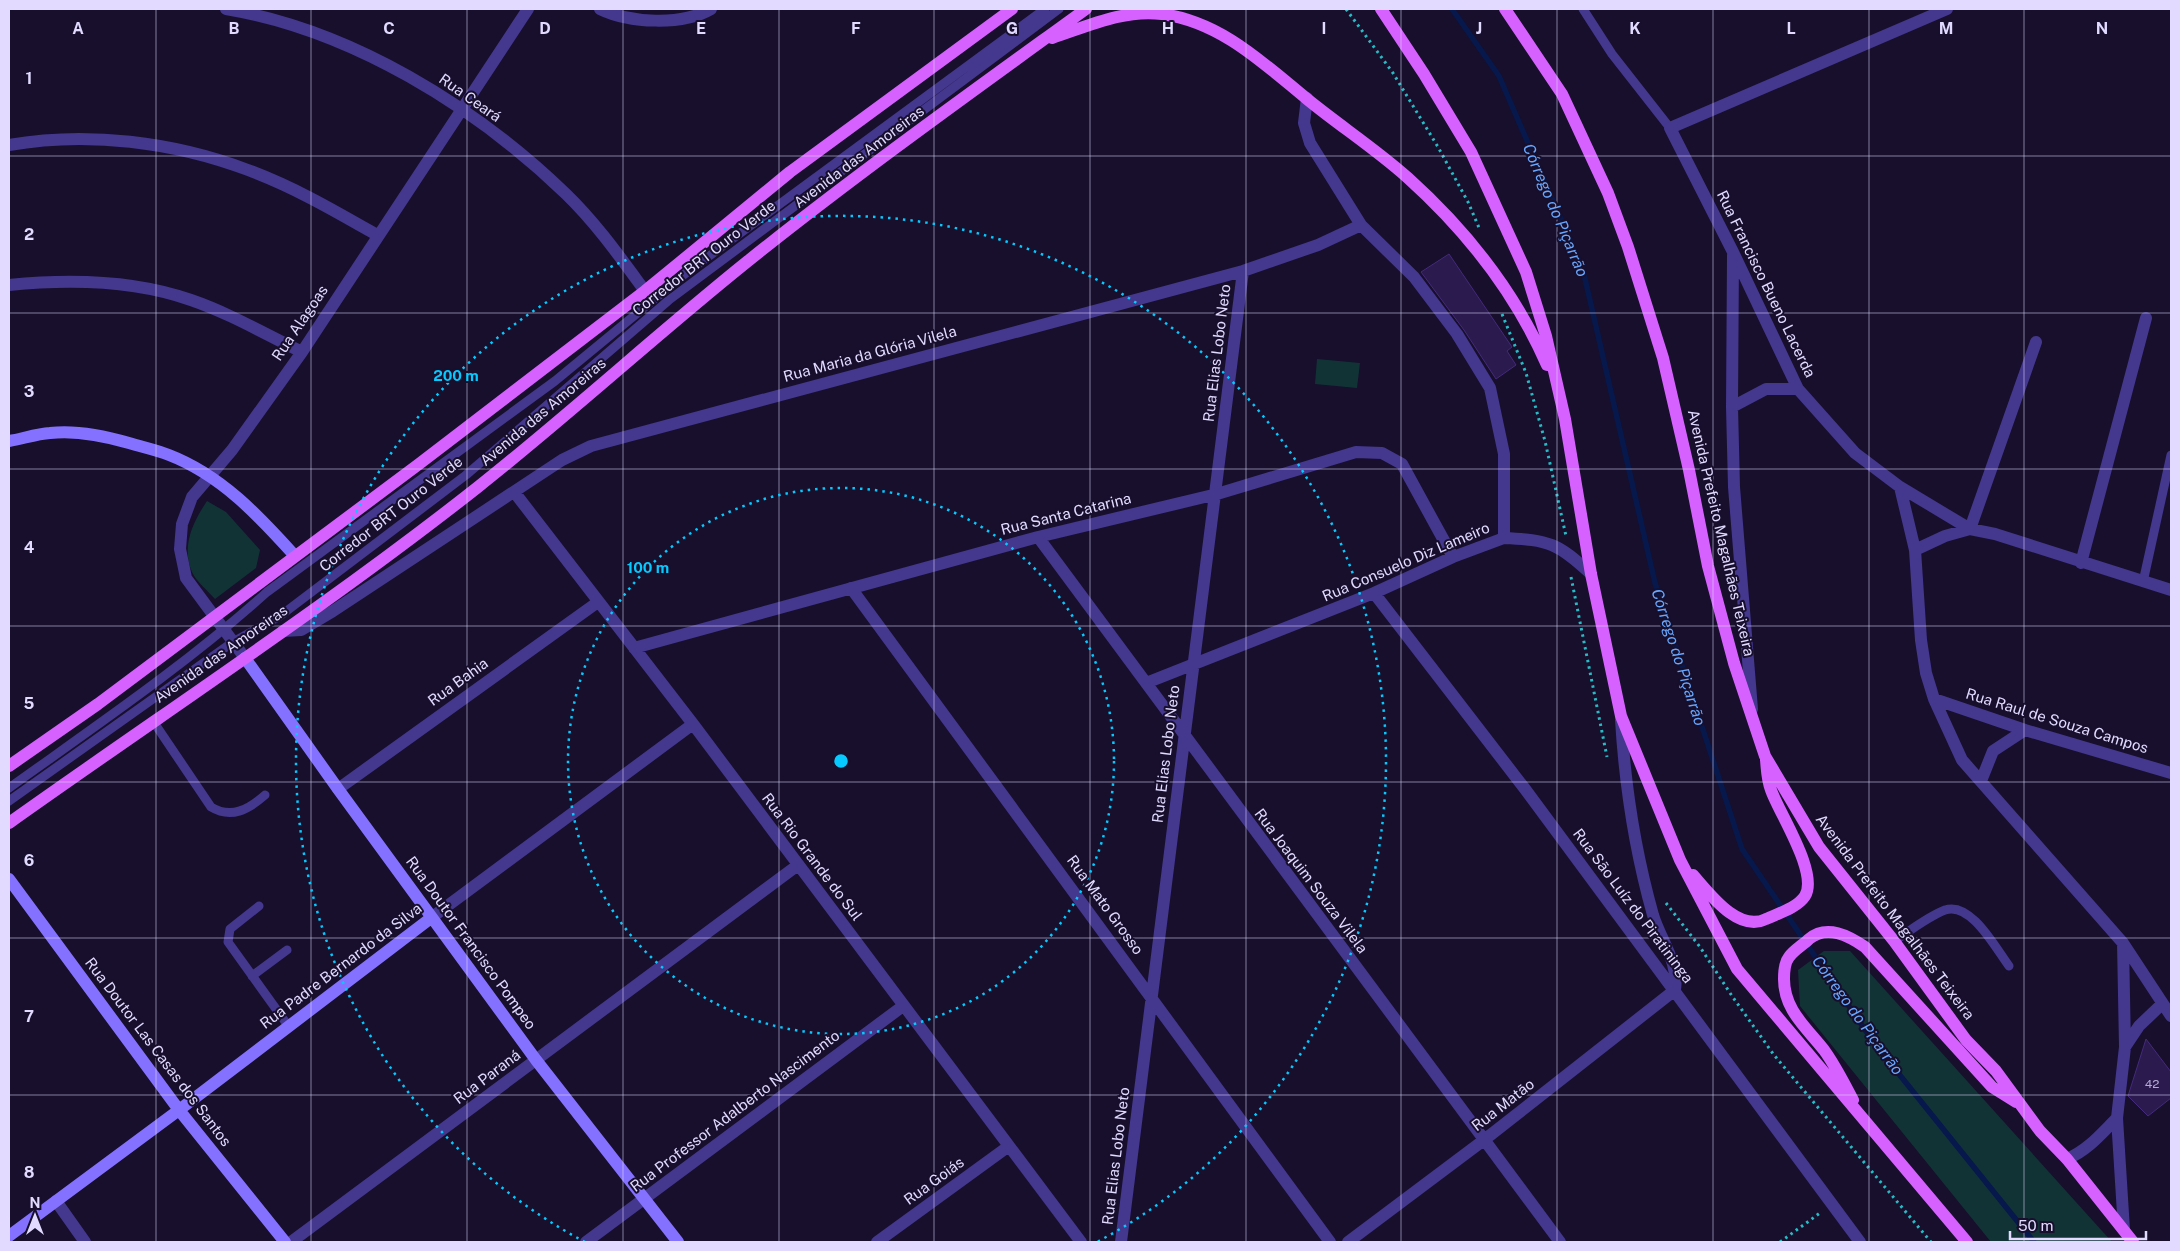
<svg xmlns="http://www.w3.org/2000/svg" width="2180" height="1251" viewBox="0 0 2180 1251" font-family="'Public Sans',sans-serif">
<rect width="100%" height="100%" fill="#170f2c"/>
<path fill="#113336" d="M 1317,359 L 1360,363 L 1357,388 L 1315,384 Z
M 207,501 L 226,512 L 260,550 L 256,568 L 215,599 C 208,591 196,581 192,572 C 181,546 193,522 207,501 Z
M 1824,951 L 1850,951 L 2112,1242 L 1991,1242 L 1800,1006 L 1798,970 Z"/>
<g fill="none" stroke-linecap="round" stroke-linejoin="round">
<path stroke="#07184d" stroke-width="5.5" d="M 1452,9 L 1499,76 L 1583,270 L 1655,583 L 1742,849 L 1874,1043 L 2034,1242"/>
</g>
<path fill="#2a1a4e" stroke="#442a7c" d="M 1449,254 L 1512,347 L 1507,351 L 1516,365 L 1496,379 L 1464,330 L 1421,272 Z
M 2146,1039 L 2171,1072 L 2171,1098 L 2148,1116 L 2128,1096 Z"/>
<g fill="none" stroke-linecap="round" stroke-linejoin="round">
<path stroke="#27bcc5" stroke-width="3" stroke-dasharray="2.5 4" stroke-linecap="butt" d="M 1346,9 L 1393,73 L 1438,147 L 1468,202 L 1480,230
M 1502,314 L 1526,373 L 1545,441 L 1566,536
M 1571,577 L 1607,757
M 1666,903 L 1700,947 L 1732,996 L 1774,1055 L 1931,1242
M 1780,1242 L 1820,1213"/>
<path stroke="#44378e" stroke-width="9" d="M 1583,9 L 1612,54 L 1670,128
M 2143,582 L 2171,455
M 153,721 L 211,807 C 231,819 248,810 265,795
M 9,788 C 97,725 187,664 267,592 L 555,381 L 686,273 L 1045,9
M 9,801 L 233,642 L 280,616 L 466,475 L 669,300 L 1059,9
M 259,906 L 230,929 L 228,942 L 289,1027
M 1894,941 C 1910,931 1927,917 1945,910 C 1971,901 1996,949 2009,966
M 252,976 L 287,950"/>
<path stroke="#44378e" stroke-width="12" d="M 226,9 C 351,30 475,106 566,194 C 596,223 620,257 645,291
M 600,9 C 629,23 682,26 711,9
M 1947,9 L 1670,128 L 1733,252 L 1798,389 L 1855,453 L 1900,487 L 1970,529 L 1995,534 L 2171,590
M 9,145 C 87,131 174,142 248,170 C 294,187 335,211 377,235
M 1733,255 L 1732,407 L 1734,487 L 1752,709
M 9,285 C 68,279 134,280 191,300 C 229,313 265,334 302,352
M 1732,407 L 1766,389 L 1798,389
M 1900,487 L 1915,550 L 1921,640 L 1926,673 L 1934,699 L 1962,760 L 2123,943 L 2171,1016
M 515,493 L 693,724 L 1081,1242
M 1038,537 L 1560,1242
M 1504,538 C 1549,540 1558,543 1591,574
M 1915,550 L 1945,536 L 1970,529 L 2036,342
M 2081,563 L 2146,318
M 851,588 L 1330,1242
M 1374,593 L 1525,789 L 1860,1242
M 283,631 L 301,630 L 333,611 L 562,460 L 591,446 L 1243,271 L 1318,245 L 1361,225
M 634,648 L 1038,537 L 1217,494 L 1356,452 L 1382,453 L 1402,464 L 1453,557
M 245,658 L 186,578 L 180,549 L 182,524 L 192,497 L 232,450 L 302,352 L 528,9
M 1146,683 L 1374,593 L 1453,557 L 1504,538 L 1504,454 L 1490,388 L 1457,334 L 1414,277 L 1361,225 L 1310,143 L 1304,123 L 1307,98
M 1934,699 L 2025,730 L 2171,773
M 1621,720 C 1625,786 1635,851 1653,915 C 1661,941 1679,962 1675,990
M 1981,781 L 1993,751 L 2025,730
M 338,789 L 598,602
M 431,918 L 693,724
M 2123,943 L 2125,1047 L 2117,1118 L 2124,1230
M 2125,1047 L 2139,1026 L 2162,1004
M 2067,1159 C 2088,1150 2101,1134 2117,1118
M 56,1201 L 85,1242
M 291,1242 L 798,865
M 586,1242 L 903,1006
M 877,1242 L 1009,1146
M 1121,1242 L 1243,271
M 1348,1242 L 1484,1140 L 1675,990"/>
<path stroke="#8571ff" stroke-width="12" d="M 9,441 C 22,439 36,434 50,433 C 75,430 105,436 129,443 C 142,447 156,450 169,455 C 221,475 259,516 295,556
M 245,658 L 338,789 L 536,1060 L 678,1242
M 9,879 L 179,1110 L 285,1242
M 9,1236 L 179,1110 L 431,918"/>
<path stroke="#d661ff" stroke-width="12" d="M 1381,9 L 1424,74 L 1471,152 L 1526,272 L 1546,336 L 1565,419 L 1591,574 L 1621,716 L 1680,860 L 1737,969 L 1967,1242
M 1505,9 L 1562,94 L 1608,193 L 1628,247 L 1663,358 L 1689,470 L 1708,566 L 1734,663 L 1765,756 L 1819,847 L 1894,941 L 1966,1040 L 1996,1071 L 2040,1131 L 2067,1159 L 2133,1242
M 1052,38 C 1088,26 1124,9 1162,14 C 1221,22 1263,63 1307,99 C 1340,126 1377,150 1408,178 C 1468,232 1515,292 1547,365
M 9,766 L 98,704 L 419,464 L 645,291 L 790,172 L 1012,9
M 9,823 C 165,712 327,606 478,487 C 570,414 657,334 748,261 C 858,173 973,91 1086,9
M 1693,875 C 1709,893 1738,933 1766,919 C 1779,913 1797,908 1805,896 C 1819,873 1779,813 1771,790 C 1767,780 1767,770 1766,760
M 1853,1100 C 1844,1083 1835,1065 1824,1050 C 1806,1027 1784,1010 1784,979 C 1784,972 1785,962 1789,957 C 1794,950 1803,945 1809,939 C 1827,924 1849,936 1865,947 L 1992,1087 L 2016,1102"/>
</g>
<path fill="none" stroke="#e2daff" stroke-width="1" stroke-opacity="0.55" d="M 156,9 L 156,1242M 311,9 L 311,1242M 467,9 L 467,1242M 623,9 L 623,1242M 779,9 L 779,1242M 934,9 L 934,1242M 1090,9 L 1090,1242M 1246,9 L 1246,1242M 1401,9 L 1401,1242M 1557,9 L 1557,1242M 1713,9 L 1713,1242M 1869,9 L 1869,1242M 2024,9 L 2024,1242M 9,156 L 2171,156M 9,313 L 2171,313M 9,469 L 2171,469M 9,626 L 2171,626M 9,782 L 2171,782M 9,938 L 2171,938M 9,1095 L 2171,1095"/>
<g fill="none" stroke="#06c9ff" stroke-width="2.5" stroke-dasharray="2.5 5">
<circle cx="841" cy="761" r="273"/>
<path d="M585 1242A545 545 0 1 1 1097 1242"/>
</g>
<g text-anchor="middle" stroke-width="4" stroke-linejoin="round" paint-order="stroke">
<g font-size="12" fill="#b4aad3">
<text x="2152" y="1088">42</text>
</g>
<g font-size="15" fill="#e2daff" stroke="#170f2c">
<text transform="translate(470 98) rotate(35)" y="5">Rua Ceará</text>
<text transform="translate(859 157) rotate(-37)" y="5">Avenida das Amoreiras</text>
<text transform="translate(704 258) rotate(-38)" y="5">Corredor BRT Ouro Verde</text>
<text transform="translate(1766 284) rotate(64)" y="5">Rua Francisco Bueno Lacerda</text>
<text transform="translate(300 323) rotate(-56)" y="5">Rua Alagoas</text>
<text transform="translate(1217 353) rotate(-83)" y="5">Rua Elias Lobo Neto</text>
<text transform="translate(870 354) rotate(-15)" y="5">Rua Maria da Glória Vilela</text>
<text transform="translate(543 412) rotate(-40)" y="5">Avenida das Amoreiras</text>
<text transform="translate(391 514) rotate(-38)" y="5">Corredor BRT Ouro Verde</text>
<text transform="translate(1066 514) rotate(-14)" y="5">Rua Santa Catarina</text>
<text transform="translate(1721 533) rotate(77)" y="5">Avenida Prefeito Magalhães Teixeira</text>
<text transform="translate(1406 562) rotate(-23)" y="5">Rua Consuelo Diz Lameiro</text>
<text transform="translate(221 654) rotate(-35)" y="5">Avenida das Amoreiras</text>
<text transform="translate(458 682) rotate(-36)" y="5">Rua Bahia</text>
<text transform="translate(2057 721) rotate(17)" y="5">Rua Raul de Souza Campos</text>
<text transform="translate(1166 754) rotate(-83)" y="5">Rua Elias Lobo Neto</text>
<text transform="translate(812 857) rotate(53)" y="5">Rua Rio Grande do Sul</text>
<text transform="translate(1311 881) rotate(53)" y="5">Rua Joaquim Souza Vilela</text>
<text transform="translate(1105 905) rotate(54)" y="5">Rua Mato Grosso</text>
<text transform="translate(1633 906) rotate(53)" y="5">Rua São Luíz do Piratininga</text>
<text transform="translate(1895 917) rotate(53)" y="5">Avenida Prefeito Magalhães Teixeira</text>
<text transform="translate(471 943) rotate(54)" y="5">Rua Doutor Francisco Pompeo</text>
<text transform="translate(341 966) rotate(-37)" y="5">Rua Padre Bernardo da Silva</text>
<text transform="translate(158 1052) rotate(53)" y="5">Rua Doutor Las Casas dos Santos</text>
<text transform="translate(487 1077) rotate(-37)" y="5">Rua Paraná</text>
<text transform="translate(1503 1105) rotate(-38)" y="5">Rua Matão</text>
<text transform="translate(735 1111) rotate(-37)" y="5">Rua Professor Adalberto Nascimento</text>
<text transform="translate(1116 1156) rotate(-83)" y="5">Rua Elias Lobo Neto</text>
<text transform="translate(934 1181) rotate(-36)" y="5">Rua Goiás</text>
</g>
<g font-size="16" font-style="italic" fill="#68a7ff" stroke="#170f2c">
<text transform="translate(1556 210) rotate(67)" y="6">Córrego do Piçarrão</text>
<text transform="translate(1679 657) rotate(72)" y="6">Córrego do Piçarrão</text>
<text transform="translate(1858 1015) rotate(54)" y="6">Córrego do Piçarrão</text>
</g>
</g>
<g font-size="16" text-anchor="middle" font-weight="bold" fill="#e2daff" stroke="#170f2c" stroke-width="4" stroke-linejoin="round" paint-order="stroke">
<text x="78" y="34">A</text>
<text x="234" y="34">B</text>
<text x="389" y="34">C</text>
<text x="545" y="34">D</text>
<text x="701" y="34">E</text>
<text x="856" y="34">F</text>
<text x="1012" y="34">G</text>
<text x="1168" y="34">H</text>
<text x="1324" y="34">I</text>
<text x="1479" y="34">J</text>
<text x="1635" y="34">K</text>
<text x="1791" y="34">L</text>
<text x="1946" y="34">M</text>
<text x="2102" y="34">N</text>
<text x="29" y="84">1</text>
<text x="29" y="240">2</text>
<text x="29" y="397">3</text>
<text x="29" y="553">4</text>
<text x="29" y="709">5</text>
<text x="29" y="866">6</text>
<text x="29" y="1022">7</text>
<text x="29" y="1178">8</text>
</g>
<circle cx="841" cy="761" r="8" fill="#06c9ff" stroke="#170f2c" stroke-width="2.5"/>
<g font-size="15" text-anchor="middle" font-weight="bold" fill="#06c9ff" stroke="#170f2c" stroke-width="4" stroke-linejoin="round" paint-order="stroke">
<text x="456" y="381">200 m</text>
<text x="648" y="573">100 m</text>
</g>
<rect width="2180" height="1251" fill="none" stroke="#e2daff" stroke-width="20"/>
<g transform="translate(35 1216)" stroke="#170f2c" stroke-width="4" paint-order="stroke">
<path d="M0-4L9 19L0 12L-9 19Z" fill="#e2daff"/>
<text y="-8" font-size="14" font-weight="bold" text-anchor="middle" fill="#e2daff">N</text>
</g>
<path d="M2010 1231v8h136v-8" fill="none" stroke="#e2daff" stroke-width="2.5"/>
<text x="2018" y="1231" font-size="15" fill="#e2daff" stroke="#170f2c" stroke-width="4" paint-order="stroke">50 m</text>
</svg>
